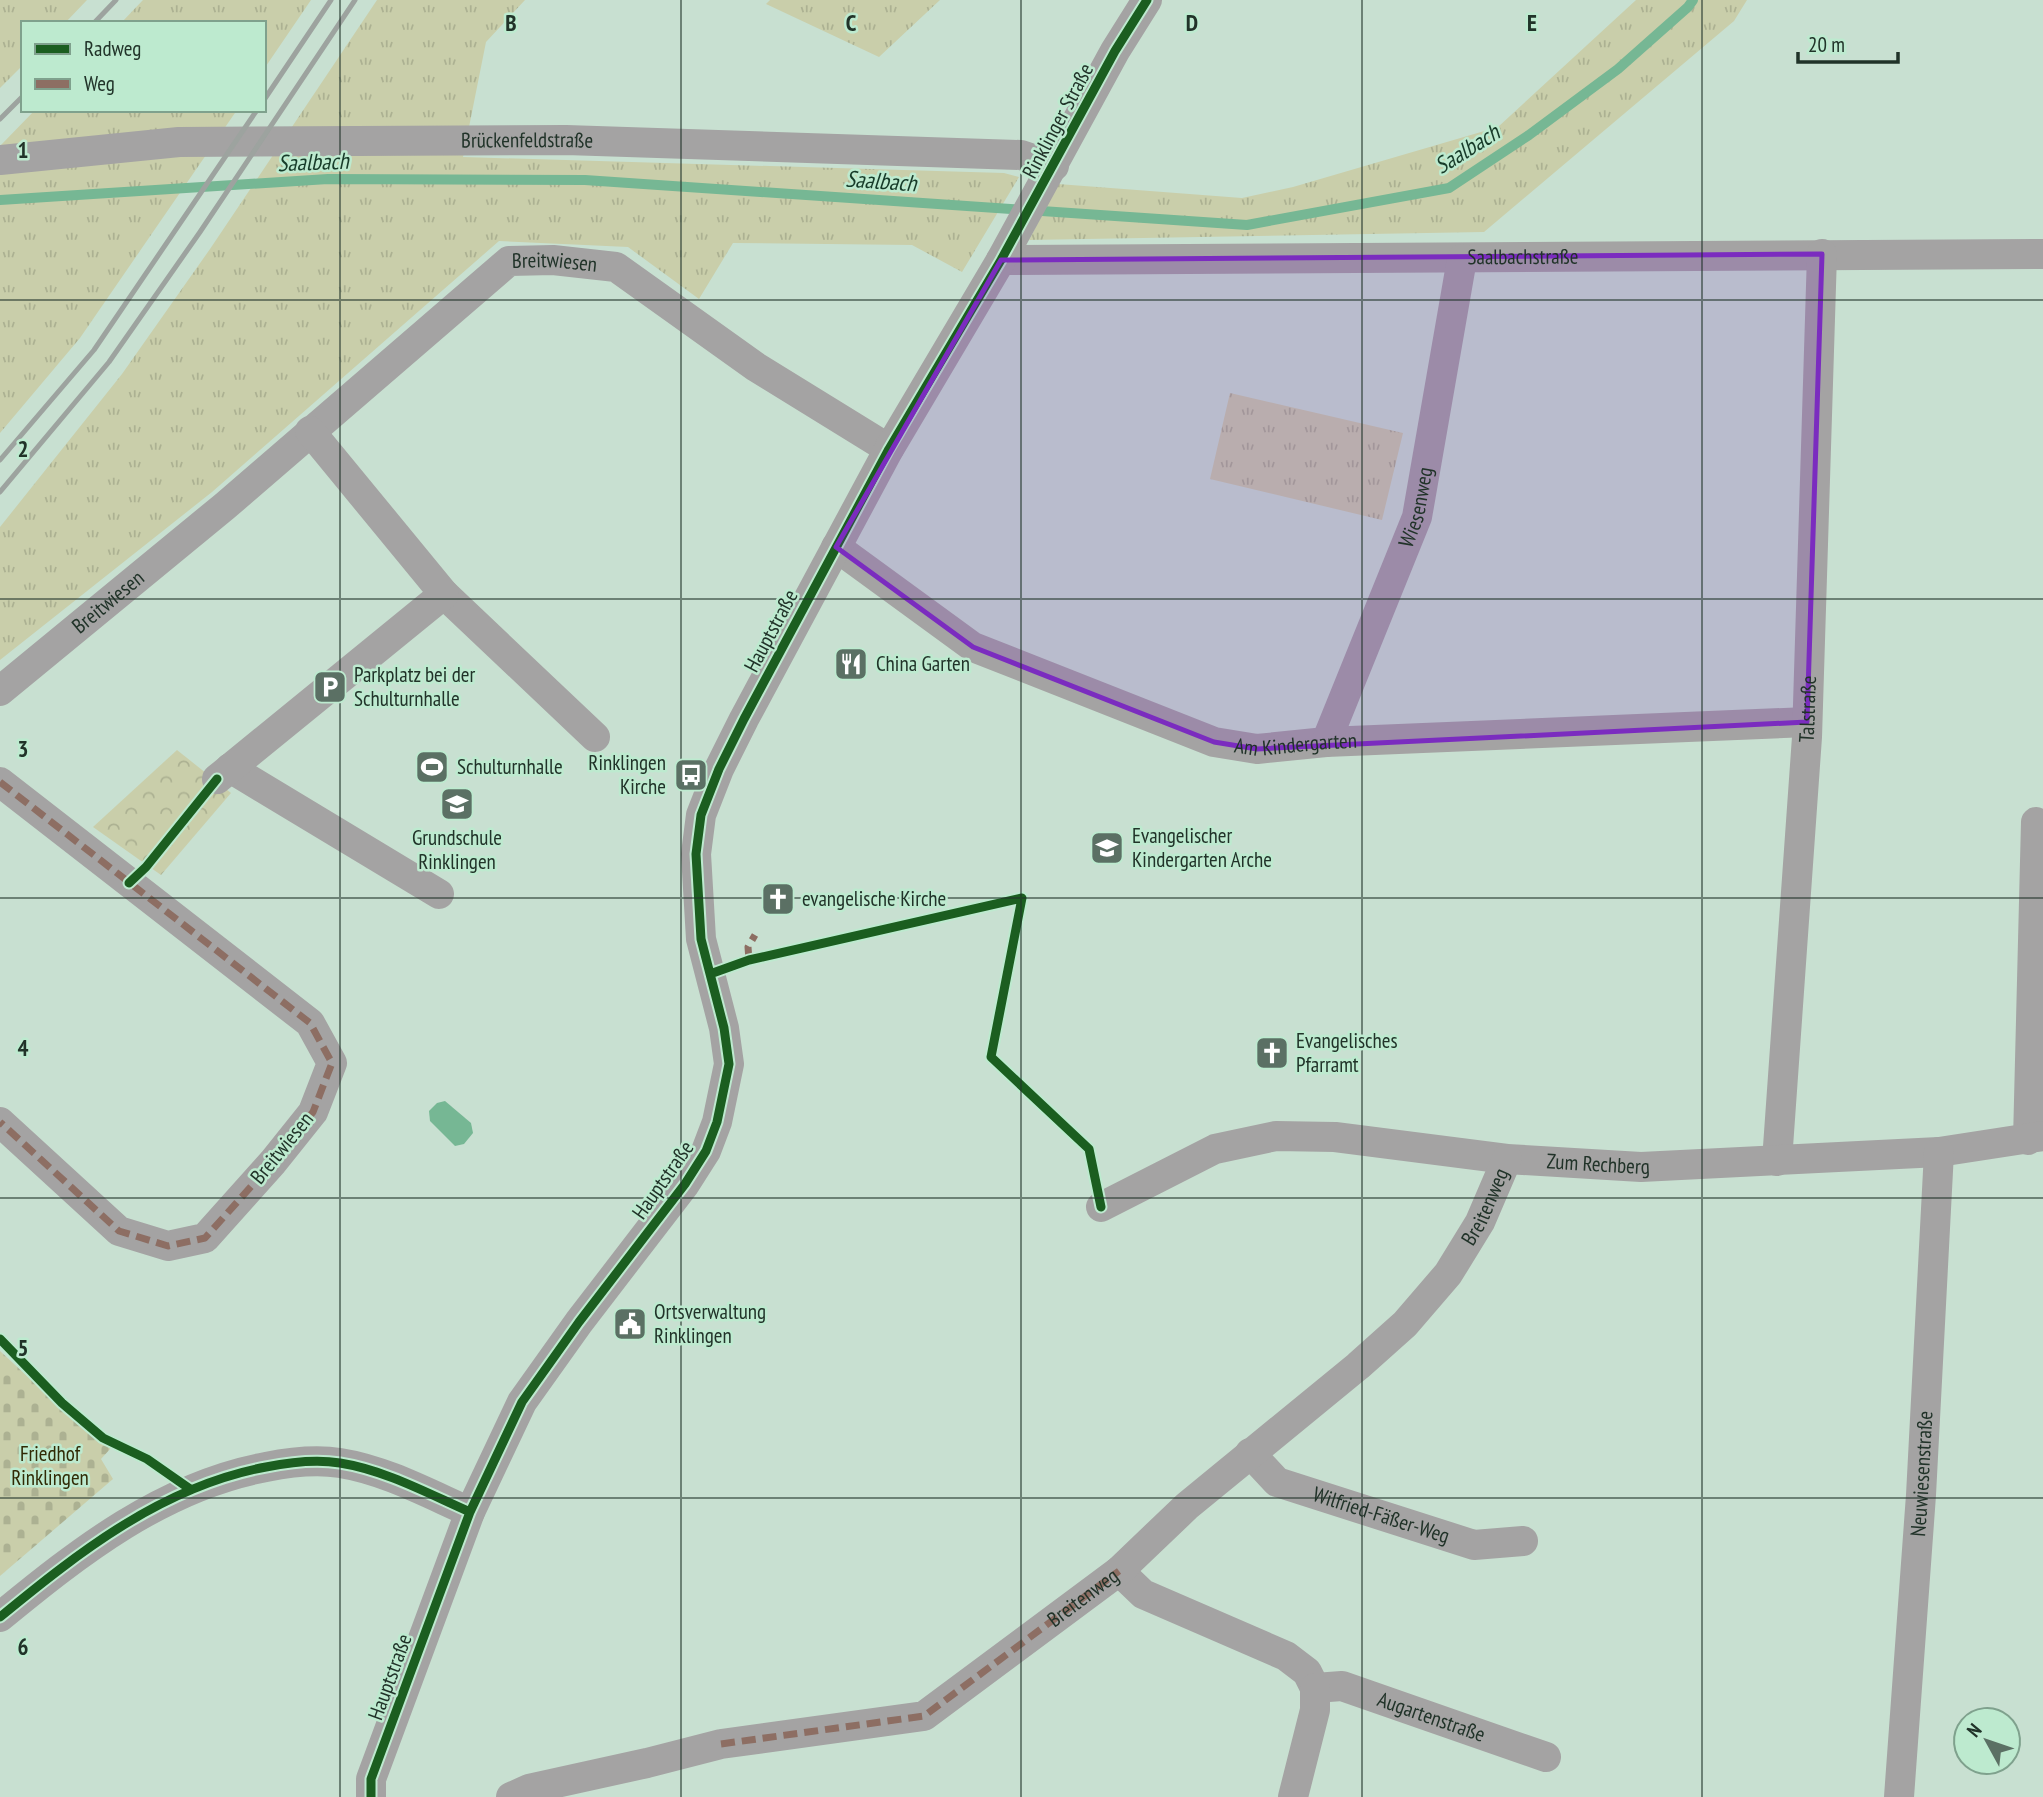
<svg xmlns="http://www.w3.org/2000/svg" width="2043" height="1797" viewBox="0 0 2043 1797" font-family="'PT Sans Narrow',sans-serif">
<defs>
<pattern id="grass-tufts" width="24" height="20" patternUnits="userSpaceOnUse" patternTransform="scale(1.75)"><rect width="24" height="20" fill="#c9ceaa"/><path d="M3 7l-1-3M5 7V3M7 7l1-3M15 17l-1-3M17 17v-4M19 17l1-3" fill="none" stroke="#acb192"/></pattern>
<pattern id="forest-crowns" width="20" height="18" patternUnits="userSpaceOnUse" patternTransform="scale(1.75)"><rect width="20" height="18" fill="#c9ceaa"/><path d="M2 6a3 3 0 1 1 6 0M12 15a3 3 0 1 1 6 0" fill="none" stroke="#acb192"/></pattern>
<pattern id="cemetery-stones" width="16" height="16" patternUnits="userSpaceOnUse" patternTransform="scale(1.75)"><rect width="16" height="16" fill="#c9ceaa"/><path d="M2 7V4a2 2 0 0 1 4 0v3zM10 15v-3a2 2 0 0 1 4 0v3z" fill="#acb192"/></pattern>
</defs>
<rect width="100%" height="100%" fill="#c8e0d1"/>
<path fill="url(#grass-tufts)" d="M 0,0 L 87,0 L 65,23 L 23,23 L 23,65 L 0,88 Z
M 143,0 L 311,0 L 264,69 L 264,23 L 121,23 Z
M 377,0 L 525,0 L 486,42 L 463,157 L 1004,173 L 1019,177 L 962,272 L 912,245 L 733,243 L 699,299 L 628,247 L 499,241 L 212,492 L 0,660 L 0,527 L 122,374 L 210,249 Z
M 770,0 L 940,0 L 879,57 L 766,4 Z
M 1636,0 L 1747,0 L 1734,21 L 1484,232 L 1029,240 L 1058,184 L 1242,198 L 1293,187 L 1498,127 Z
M 35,110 L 237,110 L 80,338 L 0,433 L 0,146 Z
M 1230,393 L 1403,433 L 1382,520 L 1210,479 Z"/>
<path fill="url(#forest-crowns)" d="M 177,750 L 231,793 L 161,875 L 93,827 Z"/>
<path fill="url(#cemetery-stones)" d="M 0,1351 L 69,1415 L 111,1448 L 101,1459 L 113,1479 L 0,1576 Z"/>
<path fill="#76b794" d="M 445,1101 L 471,1123 L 473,1133 L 464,1144 L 455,1146 L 430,1121 L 429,1111 L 437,1103 Z"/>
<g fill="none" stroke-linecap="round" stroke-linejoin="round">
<path stroke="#76b794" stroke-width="10" d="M 0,200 L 328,179 L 585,180 L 1247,225 L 1449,188 L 1529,135 L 1618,69 L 1688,7 L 1693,0"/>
<g stroke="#a4a3a3" stroke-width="30">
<path id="s1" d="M 0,160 L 179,142 L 566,140 L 1021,155 L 1054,166"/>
<path id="s2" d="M 1001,260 L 2043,254"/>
<path id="s3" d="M 836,547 L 973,647 L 1214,742 L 1257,749 L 1326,742 L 1807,722"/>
<path d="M 444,594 L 595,737"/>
<path id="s4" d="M 0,691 L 225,506 L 509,261 L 553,260 L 616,267 L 756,367 L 889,449"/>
<path id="s5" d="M 1326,742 L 1417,517 L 1462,259"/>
<path d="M 230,768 L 439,894"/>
<path d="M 217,779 L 444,594 L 310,431"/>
<path d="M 0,782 L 310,1023 L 332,1063 L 313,1112 L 273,1162 L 205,1238 L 168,1246 L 119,1231 L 0,1122"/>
<path d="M 2028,1140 L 2036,822"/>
<path id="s6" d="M 1777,1161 L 1807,737 L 1822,254"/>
<path id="s7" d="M 1101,1207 L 1215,1149 L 1276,1136 L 1335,1137 L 1507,1159 L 1641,1167 L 1939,1152 L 2043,1136"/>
<path id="s8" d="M 1250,1453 L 1277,1482 L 1474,1545 L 1523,1541"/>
<path id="s9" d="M 1119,1571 L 1143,1594 L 1286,1656 L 1307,1672 L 1315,1688 L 1342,1686 L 1546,1757"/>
<path d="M 0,1617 C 79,1552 163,1486 266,1467 C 291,1462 315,1459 340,1463 C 385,1470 429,1494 470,1512"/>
<path d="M 371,1797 L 371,1779 L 470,1512 L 522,1402 L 579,1322 L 685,1184 L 706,1151 L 717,1122 L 729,1064 L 724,1028 L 701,939 L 696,854 L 701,815 L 719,769 L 744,719 L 889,449 L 1001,260 L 1115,51 L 1147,0"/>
<path id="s10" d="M 511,1797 L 529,1789 L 647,1763 L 721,1744 L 924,1716 L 1119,1571 L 1187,1506 L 1358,1366 L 1405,1324 L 1448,1274 L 1480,1222 L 1507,1159"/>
<path d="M 1293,1797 L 1315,1710 L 1315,1688"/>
<path id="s11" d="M 1899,1797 L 1921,1495 L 1939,1152"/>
</g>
<path stroke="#9da39f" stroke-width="5" d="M 94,23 L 116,0
M 264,100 L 331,0
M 0,119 L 23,96
M 0,460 L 94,350 L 257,110
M 0,492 L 109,362 L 200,232 L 355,0"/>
<path stroke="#8d6e63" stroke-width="7" stroke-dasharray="14 7" stroke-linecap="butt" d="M 0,782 L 310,1023 L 332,1063 L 313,1112 L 273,1162 L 205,1238 L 168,1246 L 119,1231 L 0,1122
M 749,960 L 748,947 L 755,935
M 721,1744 L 924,1716 L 1119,1571"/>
<defs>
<path id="cycleway" d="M 129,883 L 146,867 L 217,779
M 710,974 L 749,960 L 1022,898 L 991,1057 L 1089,1149 L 1101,1207
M 0,1339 L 62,1403 L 103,1438 L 147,1459 L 190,1489
M 0,1617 C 79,1552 163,1486 266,1467 C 291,1462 315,1459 340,1463 C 385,1470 429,1494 470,1512
M 371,1797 L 371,1779 L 470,1512 L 522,1402 L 579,1322 L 685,1184 L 706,1151 L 717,1122 L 729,1064 L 724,1028 L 701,939 L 696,854 L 701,815 L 719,769 L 744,719 L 889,449 L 1001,260 L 1115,51 L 1147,0"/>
</defs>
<use href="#cycleway" stroke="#bdeacf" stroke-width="13"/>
<use href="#cycleway" stroke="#1b5e20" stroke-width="9"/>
</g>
<path fill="#7b2cbf" fill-opacity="0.2" stroke="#7b2cbf" stroke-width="5" stroke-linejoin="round" d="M 1822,254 L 1807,722 L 1257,749 L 1214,742 L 973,647 L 836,547 L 1001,260 Z"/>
<path fill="none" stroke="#213329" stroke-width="2" stroke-opacity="0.55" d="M 340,0 L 340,1797M 681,0 L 681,1797M 1021,0 L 1021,1797M 1362,0 L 1362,1797M 1702,0 L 1702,1797M 0,300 L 2043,300M 0,599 L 2043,599M 0,898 L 2043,898M 0,1198 L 2043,1198M 0,1498 L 2043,1498"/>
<defs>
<symbol id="restaurant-square" viewBox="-11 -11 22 22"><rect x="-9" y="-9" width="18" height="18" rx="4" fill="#5b7064" stroke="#bdeacf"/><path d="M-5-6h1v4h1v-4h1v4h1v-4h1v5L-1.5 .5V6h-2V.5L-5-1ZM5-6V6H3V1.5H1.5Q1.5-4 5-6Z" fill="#fff"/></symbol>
<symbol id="parking-square" viewBox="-11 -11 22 22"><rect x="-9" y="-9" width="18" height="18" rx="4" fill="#5b7064" stroke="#bdeacf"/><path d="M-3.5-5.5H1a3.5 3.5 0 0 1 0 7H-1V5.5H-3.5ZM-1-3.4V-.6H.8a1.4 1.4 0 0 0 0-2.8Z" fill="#fff"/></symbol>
<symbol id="stadium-square" viewBox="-11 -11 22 22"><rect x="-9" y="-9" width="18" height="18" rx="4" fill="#5b7064" stroke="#bdeacf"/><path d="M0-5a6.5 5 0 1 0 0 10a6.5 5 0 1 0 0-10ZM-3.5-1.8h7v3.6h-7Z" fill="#fff"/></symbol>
<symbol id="bus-square" viewBox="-11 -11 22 22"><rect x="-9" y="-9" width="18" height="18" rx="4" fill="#5b7064" stroke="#bdeacf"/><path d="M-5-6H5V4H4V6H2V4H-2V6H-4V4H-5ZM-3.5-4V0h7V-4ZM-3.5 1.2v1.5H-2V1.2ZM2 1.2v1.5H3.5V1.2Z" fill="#fff"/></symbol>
<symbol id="school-square" viewBox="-11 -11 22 22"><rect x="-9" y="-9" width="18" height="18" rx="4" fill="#5b7064" stroke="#bdeacf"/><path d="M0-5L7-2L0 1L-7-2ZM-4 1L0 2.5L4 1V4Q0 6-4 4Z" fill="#fff"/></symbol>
<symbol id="church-square" viewBox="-11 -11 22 22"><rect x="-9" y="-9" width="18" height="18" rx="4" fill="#5b7064" stroke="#bdeacf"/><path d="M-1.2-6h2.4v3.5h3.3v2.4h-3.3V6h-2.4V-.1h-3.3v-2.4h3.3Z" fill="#fff"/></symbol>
<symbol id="civic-square" viewBox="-11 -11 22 22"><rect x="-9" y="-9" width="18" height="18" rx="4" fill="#5b7064" stroke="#bdeacf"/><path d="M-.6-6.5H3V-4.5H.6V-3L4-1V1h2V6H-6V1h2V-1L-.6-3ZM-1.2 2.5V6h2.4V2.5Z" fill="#fff"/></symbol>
</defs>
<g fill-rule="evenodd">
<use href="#restaurant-square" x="832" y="645" width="38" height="38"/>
<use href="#parking-square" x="311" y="668" width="38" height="38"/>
<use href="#stadium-square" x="413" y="748" width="38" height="38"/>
<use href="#bus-square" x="672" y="756" width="38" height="38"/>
<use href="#school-square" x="438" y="785" width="38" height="38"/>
<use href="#school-square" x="1088" y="829" width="38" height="38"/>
<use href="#church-square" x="759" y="880" width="38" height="38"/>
<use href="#church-square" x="1253" y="1034" width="38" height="38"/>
<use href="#civic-square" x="611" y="1305" width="38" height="38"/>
</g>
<g text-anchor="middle" stroke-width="5" stroke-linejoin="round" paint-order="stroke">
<g font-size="21" fill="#213329" stroke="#bdeacf">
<text transform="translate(1058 121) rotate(-62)" y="7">Rinklinger Straße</text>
<text dy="7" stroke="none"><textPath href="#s1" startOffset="528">Brückenfeldstraße</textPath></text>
<text dy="7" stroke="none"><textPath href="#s2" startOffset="522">Saalbachstraße</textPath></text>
<text dy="7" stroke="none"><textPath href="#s4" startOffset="712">Breitwiesen</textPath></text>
<text dy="7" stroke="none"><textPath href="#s5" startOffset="252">Wiesenweg</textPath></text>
<text dy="7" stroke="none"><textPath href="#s4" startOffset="140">Breitwiesen</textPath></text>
<text transform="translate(771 631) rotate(-62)" y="7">Hauptstraße</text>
<text dy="7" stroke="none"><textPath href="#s6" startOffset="453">Talstraße</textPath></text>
<text dy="7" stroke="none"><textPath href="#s3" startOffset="511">Am Kindergarten</textPath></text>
<text transform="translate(282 1148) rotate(-51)" y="7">Breitwiesen</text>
<text dy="7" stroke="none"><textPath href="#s7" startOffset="514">Zum Rechberg</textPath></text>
<text transform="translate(663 1180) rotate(-55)" y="7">Hauptstraße</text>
<text dy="7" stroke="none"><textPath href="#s10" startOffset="1186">Breitenweg</textPath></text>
<text dy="7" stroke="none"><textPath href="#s11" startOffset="324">Neuwiesenstraße</textPath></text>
<text dy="7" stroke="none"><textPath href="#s8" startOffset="149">Wilfried-Fäßer-Weg</textPath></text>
<text dy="7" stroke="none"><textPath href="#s10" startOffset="620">Breitenweg</textPath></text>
<text transform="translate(390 1677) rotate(-70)" y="7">Hauptstraße</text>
<text dy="7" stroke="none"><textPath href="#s9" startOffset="355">Augartenstraße</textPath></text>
</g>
<g font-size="21" fill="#213329" stroke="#bdeacf" text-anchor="start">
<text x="876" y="671">China Garten</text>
<text x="354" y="682">Parkplatz bei der<tspan x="354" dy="24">Schulturnhalle</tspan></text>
<text x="666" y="770" text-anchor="end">Rinklingen<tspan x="666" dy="24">Kirche</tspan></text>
<text x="457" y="774">Schulturnhalle</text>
<text x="1132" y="843">Evangelischer<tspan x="1132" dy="24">Kindergarten Arche</tspan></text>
<text x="457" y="845" text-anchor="middle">Grundschule<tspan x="457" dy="24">Rinklingen</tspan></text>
<text x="802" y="906">evangelische Kirche</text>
<text x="1296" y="1048">Evangelisches<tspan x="1296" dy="24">Pfarramt</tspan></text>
<text x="654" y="1319">Ortsverwaltung<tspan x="654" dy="24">Rinklingen</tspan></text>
</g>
<g font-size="21" fill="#302a05" stroke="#bdeacf">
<text x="50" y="1461">Friedhof<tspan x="50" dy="24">Rinklingen</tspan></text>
</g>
<g font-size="23" font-style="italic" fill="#173b29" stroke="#bdeacf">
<text transform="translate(1467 149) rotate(-32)" y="8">Saalbach</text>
<text transform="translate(313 162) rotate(-2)" y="8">Saalbach</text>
<text transform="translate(881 181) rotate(4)" y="8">Saalbach</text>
</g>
</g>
<g font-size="23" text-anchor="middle" font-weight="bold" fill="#213329" stroke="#bdeacf" stroke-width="5" stroke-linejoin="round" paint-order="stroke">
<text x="511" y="31">B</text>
<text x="851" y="31">C</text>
<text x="1192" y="31">D</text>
<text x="1532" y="31">E</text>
<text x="23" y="158">1</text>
<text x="23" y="457">2</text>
<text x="23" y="757">3</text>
<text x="23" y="1056">4</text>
<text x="23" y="1356">5</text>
<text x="23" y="1655">6</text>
</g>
<rect x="21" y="21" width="245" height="91" fill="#bdeacf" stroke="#7fa18d" stroke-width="2"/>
<rect x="35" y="44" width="35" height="10" fill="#1b5e20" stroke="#7fa18d" stroke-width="2"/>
<text x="84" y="56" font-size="21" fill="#213329">Radweg</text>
<rect x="35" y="79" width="35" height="10" fill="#8d6e63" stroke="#7fa18d" stroke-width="2"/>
<text x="84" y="91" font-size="21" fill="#213329">Weg</text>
<g transform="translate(1987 1741) rotate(310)"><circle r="33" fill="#bdeacf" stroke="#7fa18d" stroke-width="2"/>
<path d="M0-5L12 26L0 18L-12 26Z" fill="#5b7064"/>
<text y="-10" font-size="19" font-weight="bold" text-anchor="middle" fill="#213329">N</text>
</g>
<path d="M1798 52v10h100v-10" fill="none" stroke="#213329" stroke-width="3.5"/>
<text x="1808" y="52" font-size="21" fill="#213329" stroke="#bdeacf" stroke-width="5" paint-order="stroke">20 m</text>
</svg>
